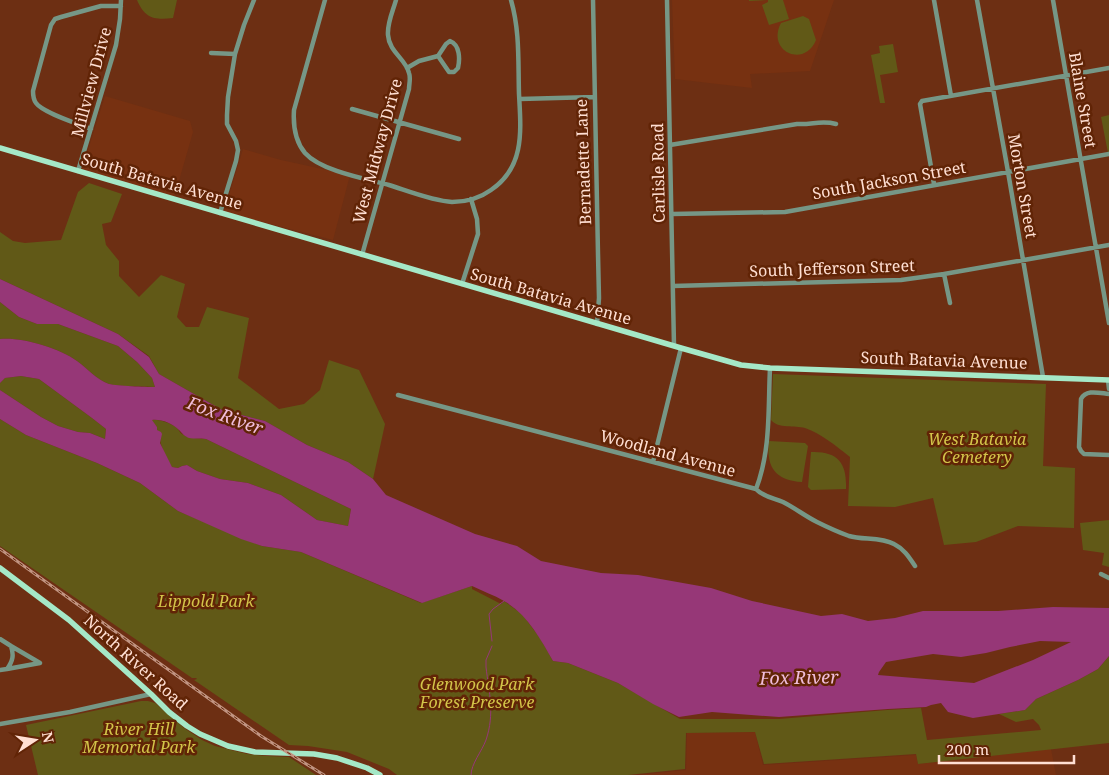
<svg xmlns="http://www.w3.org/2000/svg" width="1109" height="775" viewBox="0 0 1109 775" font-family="'Noto Serif',serif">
<rect width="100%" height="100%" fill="#6d2f13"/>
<path fill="#773111" d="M 672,0 L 834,0 L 810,71 L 750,74 L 752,88 L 675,79 Z
M 105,96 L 190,121 L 193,132 L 174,198 L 82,169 Z
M 243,149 L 281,160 L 350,175 L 333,240 L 224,212 Z
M 755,732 L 763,765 L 916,755 L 918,764 L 1051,749 L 1056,775 L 638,775 L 686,770 L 687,733 Z"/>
<path fill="#615917" d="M 137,0 L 177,0 L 173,18 C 155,20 145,19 137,0 Z
M 749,0 L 783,0 L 789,19 L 769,25 L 762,5 L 768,2 L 768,0 L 749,1 Z
M 803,16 L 809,19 L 816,40 C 804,69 766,51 781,23 Z
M 893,44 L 898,72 L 880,75 L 885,103 L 880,103 L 871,55 L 880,53 L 879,46 Z
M 1109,115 L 1109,153 L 1108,153 L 1101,117 Z
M 89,183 L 122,194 L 111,222 L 102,224 L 106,245 L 119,261 L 119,276 L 139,297 L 161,275 L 185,284 L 177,317 L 186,327 L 199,327 L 207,307 L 249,318 L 238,378 L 279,409 L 304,404 L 320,390 L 329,360 L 359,370 L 385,424 L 373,479 L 348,462 L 307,445 L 265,421 L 222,410 L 159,374 L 149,356 L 118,334 L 0,279 L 0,232 L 13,241 L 25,243 L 61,240 L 78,192 Z
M 0,302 L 19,317 L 37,324 L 58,324 L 118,346 L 137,362 L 152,378 L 155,387 C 143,386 120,387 109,384 C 96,379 88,369 77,361 C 59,348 23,337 0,339 Z
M 773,374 L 1046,384 L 1043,466 L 1075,468 L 1074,528 L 1018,526 L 976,542 L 944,545 L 933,498 L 895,507 L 848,506 L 850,457 C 836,446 822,434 805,428 C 795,425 778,429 771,420 Z
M 21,376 L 39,379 L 92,418 L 106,429 L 105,439 L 90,433 L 78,432 L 58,426 L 41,417 L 0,390 L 0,383 L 5,378 Z
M 0,419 L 26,435 L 97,463 L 140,483 L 178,511 L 262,546 L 301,552 L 421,603 L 472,586 L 472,589 L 501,604 L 504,601 L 522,614 L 540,638 L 553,661 L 568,663 L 618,683 L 680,719 L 779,719 L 887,710 L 921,708 L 927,740 L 1041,730 L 1039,725 L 1033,719 L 1016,722 L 999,714 L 1025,710 L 1036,699 L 1078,680 L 1098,669 L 1109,656 L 1109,743 L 918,764 L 916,754 L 764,764 L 755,732 L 686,733 L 685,769 L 628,775 L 397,775 L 389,769 L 347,752 L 308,746 L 289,745 L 194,680 L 197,679 L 196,678 L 192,678 L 0,546 Z
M 151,420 C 160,419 170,423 177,428 C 179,430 180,433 182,434 C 189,439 198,438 206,439 L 351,509 L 348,526 L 317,520 L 281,495 L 248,483 L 220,479 L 197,471 L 187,465 L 182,466 L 178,468 L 172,467 C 168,461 164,454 162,447 C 159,440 162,437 157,430 L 157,427 Z
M 769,441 L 805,443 L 808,446 L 802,482 C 775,480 766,467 769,441 Z
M 811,452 C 839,451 847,464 846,489 L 811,490 L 808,487 Z
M 1109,520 L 1109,567 L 1102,565 L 1104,553 L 1083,550 L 1080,523 Z
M 141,701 L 148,701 L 155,703 L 184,728 L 202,740 L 215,746 L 247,754 L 266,756 L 289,757 L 316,775 L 38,775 L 26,725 Z"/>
<path fill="#963777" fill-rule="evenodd" d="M 0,279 L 118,334 L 149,357 L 159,374 L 222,410 L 265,421 L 307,445 L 348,462 L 373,479 L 386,495 L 475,534 L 517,546 L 541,561 L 601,573 L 638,575 L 711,588 L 752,601 L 821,616 L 842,614 L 868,621 L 895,618 L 923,611 L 998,611 L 1053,607 L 1109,608 L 1109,656 L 1098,669 L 1078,680 L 1036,699 L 1025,710 L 973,718 L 948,712 L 941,703 L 931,705 L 926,707 L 888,709 L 779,717 L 712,712 L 679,717 L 653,704 L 618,683 L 568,663 L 553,661 C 540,638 527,614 504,601 C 494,595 482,591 472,586 L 422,603 L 301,552 L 262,546 L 241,539 L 178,511 L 140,483 L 97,463 L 26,435 L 0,419 L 0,390 L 41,417 L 58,426 L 78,432 L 90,433 L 105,439 L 106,429 L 92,418 L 39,379 L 21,376 L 5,378 L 0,383 L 0,339 C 23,337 59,348 77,361 C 88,369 96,379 109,384 C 118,386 145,387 155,387 L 152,378 L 137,362 L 118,346 L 58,324 L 37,324 L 19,317 L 0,302 ZM 152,420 C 161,419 172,423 179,430 C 182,433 184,436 189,438 C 194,439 200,438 206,439 L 351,509 L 348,526 L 317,520 L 281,495 L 248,483 L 220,479 L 197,471 L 187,465 L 182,466 L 178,468 L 172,467 L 160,443 L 162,434 L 161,432 L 157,430 L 157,427 ZM 1040,641 L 1071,642 L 1033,660 L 974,683 L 878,675 L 879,672 L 886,662 L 933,654 L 961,657 L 986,653 L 1010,647 Z"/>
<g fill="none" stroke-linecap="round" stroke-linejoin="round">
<path stroke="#963777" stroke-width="1" d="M 492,641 L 489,614 L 493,609 L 504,601
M 471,775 C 471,764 482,751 486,740 C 495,713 489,693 486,667 L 486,660 L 492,646"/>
<path stroke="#769786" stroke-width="4.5" d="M 325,0 L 294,110 C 293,125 295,141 305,153 C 321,171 366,179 389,185 C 408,191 433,201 452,202 C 465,202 480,198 491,190 C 525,167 521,131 519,94 C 518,62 520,31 511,0
M 593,0 L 598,254 L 599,298 L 597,324
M 667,0 L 674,346
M 934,0 L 951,96
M 977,0 L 1007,166 L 1043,377
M 1053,0 L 1109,323
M 211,53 L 235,54
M 407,68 L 419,61 L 438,56 L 449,72 L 454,72 L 458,68 C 460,59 460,45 450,41 L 446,44 L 438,56
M 520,99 L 594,97
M 352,109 L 459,139
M 91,129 C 79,124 43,113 36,103 C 33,99 33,95 33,91 L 51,25 L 55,19 L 61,17 L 101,6 L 121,6
M 670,145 L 797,124 C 812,125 821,120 836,124
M 78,171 L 116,45 L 120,19 L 121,0
M 934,184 L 920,104 L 922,101 L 1109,68
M 220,213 L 236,161 L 238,150 L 236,141 L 227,124 L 227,115 L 228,97 L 235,54 L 244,25 L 254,0
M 672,214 L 785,212 L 1109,154
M 362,255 L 409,89 C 409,84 411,78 409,73 C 406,59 389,52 388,35 C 387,23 393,11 396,0
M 944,274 L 950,303
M 462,284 L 478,234 L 477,219 L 471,199
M 673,286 L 901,280 L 944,274 L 1109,245
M 1108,380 L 1109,389
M 1109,394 C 1099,393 1086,389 1081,399 L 1079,447 L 1081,451 L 1084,454 L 1109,455
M 398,395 L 756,489 C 763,497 774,498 783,502 C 795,508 805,516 817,522 C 827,527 838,532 849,536 C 863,540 881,537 894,544 C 904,549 909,557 915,566
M 653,462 L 681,348
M 756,489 C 771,450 768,408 770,368
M 1101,574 L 1109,578
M 0,639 L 11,646 C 14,655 13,661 7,669 L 0,670
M 7,669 L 40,663 L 11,646
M 0,724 L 70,712 L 151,694"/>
<path stroke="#a5e8c7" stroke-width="5.5" d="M 0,148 L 681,348 L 741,365 L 770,368 L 1109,380
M 0,568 L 69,620 L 151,694 L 169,712 L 187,726 L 200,734 L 228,746 L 255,752 L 314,754 L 337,758 L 367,768 L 380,775"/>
<defs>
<path id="rail" d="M 0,549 L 261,736 L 324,775"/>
</defs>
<use href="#rail" stroke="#c19482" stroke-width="3"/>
<use href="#rail" stroke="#612406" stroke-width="1" stroke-dasharray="4" stroke-linecap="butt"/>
</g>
<g text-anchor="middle" stroke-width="5" stroke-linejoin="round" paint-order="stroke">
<g font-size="16" fill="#ffdfd3" stroke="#612406">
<text transform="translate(91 82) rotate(-75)" y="6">Millview Drive</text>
<text transform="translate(1083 100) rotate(80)" y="6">Blaine Street</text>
<text transform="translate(377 151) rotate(-75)" y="6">West Midway Drive</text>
<text transform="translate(583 162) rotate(-92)" y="6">Bernadette Lane</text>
<text transform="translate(658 173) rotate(-91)" y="6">Carlisle Road</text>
<text transform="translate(889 180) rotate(-10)" y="6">South Jackson Street</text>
<text transform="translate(162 181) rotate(16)" y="6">South Batavia Avenue</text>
<text transform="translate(1023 186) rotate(80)" y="6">Morton Street</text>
<text transform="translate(832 268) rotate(-2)" y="6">South Jefferson Street</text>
<text transform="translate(551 296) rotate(16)" y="6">South Batavia Avenue</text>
<text transform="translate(944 360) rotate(2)" y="6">South Batavia Avenue</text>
<text transform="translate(668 453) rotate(15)" y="6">Woodland Avenue</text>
<text transform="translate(136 662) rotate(42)" y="6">North River Road</text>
</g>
<g font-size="16" font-style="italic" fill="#d2c449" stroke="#612406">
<text x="977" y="445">West Batavia<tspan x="977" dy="18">Cemetery</tspan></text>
<text x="206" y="607">Lippold Park</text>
<text x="477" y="690">Glenwood Park<tspan x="477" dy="18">Forest Preserve</tspan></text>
<text x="139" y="735">River Hill<tspan x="139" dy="18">Memorial Park</tspan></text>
</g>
<g font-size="18" font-style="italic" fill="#f0bddb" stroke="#612406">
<text transform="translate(225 416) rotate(20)" y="6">Fox River</text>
<text transform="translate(799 678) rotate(-1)" y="6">Fox River</text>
</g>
</g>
<g transform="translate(35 740) rotate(78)" stroke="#612406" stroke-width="4" paint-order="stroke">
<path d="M0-4L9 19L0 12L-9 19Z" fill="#ffdfd3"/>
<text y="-8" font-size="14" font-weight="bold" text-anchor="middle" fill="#ffdfd3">N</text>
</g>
<path d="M939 755v8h135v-8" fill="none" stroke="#ffdfd3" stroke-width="2.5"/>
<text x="946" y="755" font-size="15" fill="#ffdfd3" stroke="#612406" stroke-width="4" paint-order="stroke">200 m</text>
</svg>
